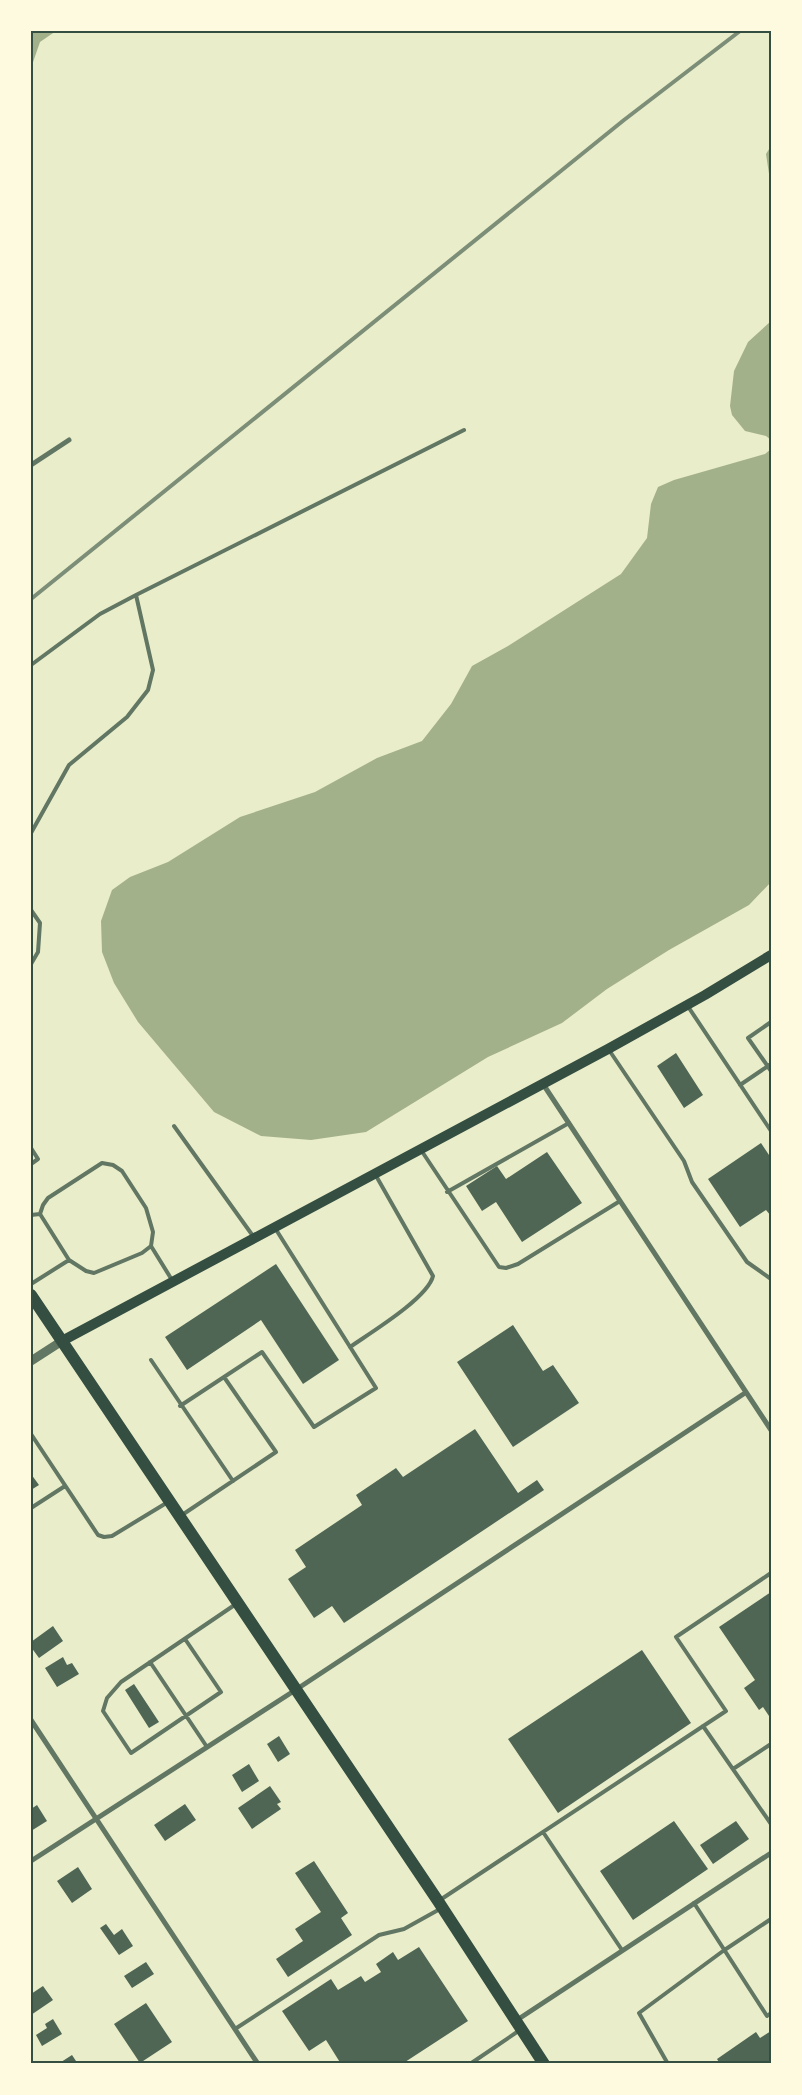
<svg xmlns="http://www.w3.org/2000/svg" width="802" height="2095" viewBox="0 0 802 2095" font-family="Lato,sans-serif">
<rect width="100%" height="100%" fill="#e9edc9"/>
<path fill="#a3b18a" d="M 31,31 L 56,31 L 40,42 L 31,68 Z
M 771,146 L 771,187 L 766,154 Z
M 771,321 L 771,440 L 766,436 L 745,431 L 732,415 L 730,406 L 734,371 L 748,342 Z
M 771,449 L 771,882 L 749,905 L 669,950 L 607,989 L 562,1023 L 488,1057 L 366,1132 L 311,1140 L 261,1136 L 214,1112 L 138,1022 L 114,983 L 102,952 L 101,921 L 112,890 L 130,877 L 168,862 L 240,817 L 315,792 L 377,758 L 422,741 L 451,704 L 472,666 L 508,646 L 621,574 L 647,538 L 651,504 L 658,487 L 674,480 L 765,454 Z"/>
<path fill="#4f6655" d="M 676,1053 L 703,1095 L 684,1108 L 657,1066 Z
M 761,1143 L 771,1158 L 771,1216 L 766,1210 L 740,1227 L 708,1179 Z
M 547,1152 L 582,1203 L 522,1242 L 496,1202 L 482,1211 L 466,1186 L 497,1166 L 506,1179 Z
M 276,1264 L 339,1360 L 303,1384 L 261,1320 L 187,1370 L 165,1337 Z
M 513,1325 L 543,1371 L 553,1365 L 579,1403 L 513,1447 L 457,1362 Z
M 475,1429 L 518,1493 L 537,1480 L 544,1490 L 344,1623 L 332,1606 L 314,1618 L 288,1579 L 306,1567 L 295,1550 L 362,1505 L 356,1495 L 396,1468 L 403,1477 Z
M 31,1474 L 39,1485 L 31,1490 Z
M 771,1592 L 771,1719 L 763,1707 L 759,1710 L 744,1688 L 755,1680 L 719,1627 Z
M 53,1626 L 63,1641 L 39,1658 L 31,1647 L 31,1642 Z
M 642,1650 L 691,1723 L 558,1813 L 508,1739 Z
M 63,1657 L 67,1665 L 72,1663 L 79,1674 L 57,1687 L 45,1668 Z
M 134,1684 L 159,1722 L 149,1728 L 125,1690 Z
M 279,1736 L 290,1754 L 278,1762 L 267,1744 Z
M 249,1764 L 259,1781 L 242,1792 L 232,1775 Z
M 270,1786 L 281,1802 L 277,1804 L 281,1809 L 252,1829 L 238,1808 Z
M 185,1804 L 196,1820 L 165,1841 L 154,1825 Z
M 37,1805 L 47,1821 L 31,1831 L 31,1809 Z
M 674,1821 L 708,1869 L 633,1920 L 600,1871 Z
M 736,1821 L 749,1839 L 713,1864 L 700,1845 Z
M 314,1861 L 348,1913 L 341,1918 L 352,1935 L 288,1977 L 276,1959 L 303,1941 L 295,1929 L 321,1912 L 295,1873 Z
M 78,1867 L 92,1889 L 72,1903 L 57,1881 Z
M 106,1924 L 114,1935 L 122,1929 L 133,1946 L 119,1955 L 100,1928 Z
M 419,1947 L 468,2021 L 402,2064 L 341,2064 L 326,2040 L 309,2051 L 282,2011 L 331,1979 L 338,1990 L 361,1976 L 365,1982 L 381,1972 L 376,1964 L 393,1952 L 398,1960 Z
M 146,1962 L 154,1974 L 132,1988 L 124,1976 Z
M 43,1986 L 53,2000 L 31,2015 L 31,1994 Z
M 146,2003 L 172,2042 L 140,2063 L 114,2024 Z
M 53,2019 L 62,2034 L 42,2046 L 36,2035 L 47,2028 L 45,2024 Z
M 771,2031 L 771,2064 L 720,2064 L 717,2059 L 756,2032 L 760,2038 Z
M 72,2055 L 78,2064 L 58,2064 Z"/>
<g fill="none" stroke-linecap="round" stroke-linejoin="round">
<path stroke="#617663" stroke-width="4" d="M 136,595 L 464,430
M 31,665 L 100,614 L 136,595 L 153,670 L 148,690 L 127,717 L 69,765 L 31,833
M 31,910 L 40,923 L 38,952 L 31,964
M 687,1005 L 771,1131
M 771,1022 L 748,1038 L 771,1071
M 609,1050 L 684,1161 L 692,1182 L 747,1262 L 771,1279
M 740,1085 L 771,1064
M 174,1126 L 253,1236
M 31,1148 L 38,1159 L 31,1164
M 421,1150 L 499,1267 L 506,1268 L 518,1264 L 620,1201
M 447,1192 L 569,1123
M 40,1214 L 69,1260
M 31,1215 L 40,1214 L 43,1205 L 48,1198 L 102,1163 L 113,1165 L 122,1171 L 146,1208 L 153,1232 L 151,1246 L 172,1280
M 31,1284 L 69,1260 L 86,1271 L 94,1273 L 142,1253 L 151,1246
M 350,1347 C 370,1333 428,1298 433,1276 L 375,1174
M 151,1360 L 233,1481
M 180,1406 L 224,1377
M 31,1434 L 98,1535 L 104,1537 L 112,1536 L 168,1502
M 31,1508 L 65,1486
M 182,1515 L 276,1452 L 224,1377 L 262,1352 L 314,1427 L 376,1388 L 275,1228
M 185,1639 L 221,1692 L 131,1753 L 103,1711 L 107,1698 L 121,1682 L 236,1604
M 150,1662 L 207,1747
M 703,1726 L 771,1824
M 733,1769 L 771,1744
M 543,1832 L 622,1950
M 440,1900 L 726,1711 L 676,1637 L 771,1573
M 694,1903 L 767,2016 L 771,2013
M 235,2029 L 379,1935 L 404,1929 L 440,1909
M 470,2064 L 520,2030
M 668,2064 L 639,2013 L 723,1951 L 771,1919"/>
<path stroke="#617663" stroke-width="5" d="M 31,465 L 69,440
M 543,1084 L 771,1430
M 31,1720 L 258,2064
M 31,1861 L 297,1689 L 745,1393
M 517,2020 L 771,1853"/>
<path stroke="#617663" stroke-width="9" d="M 31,1361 L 62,1341"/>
<path stroke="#344e41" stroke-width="10" d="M 62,1341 L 608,1049 L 705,995 L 771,955"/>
<path stroke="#344e41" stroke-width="12" d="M 31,1295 L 438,1901 L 544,2064"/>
<path stroke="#7c8e77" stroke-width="4" d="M 31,599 L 624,120 L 740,31"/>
</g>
<rect width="802" height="2095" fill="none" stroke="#fefae0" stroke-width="65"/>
<rect x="32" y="32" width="738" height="2030" fill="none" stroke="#344e41" stroke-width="2"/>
</svg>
